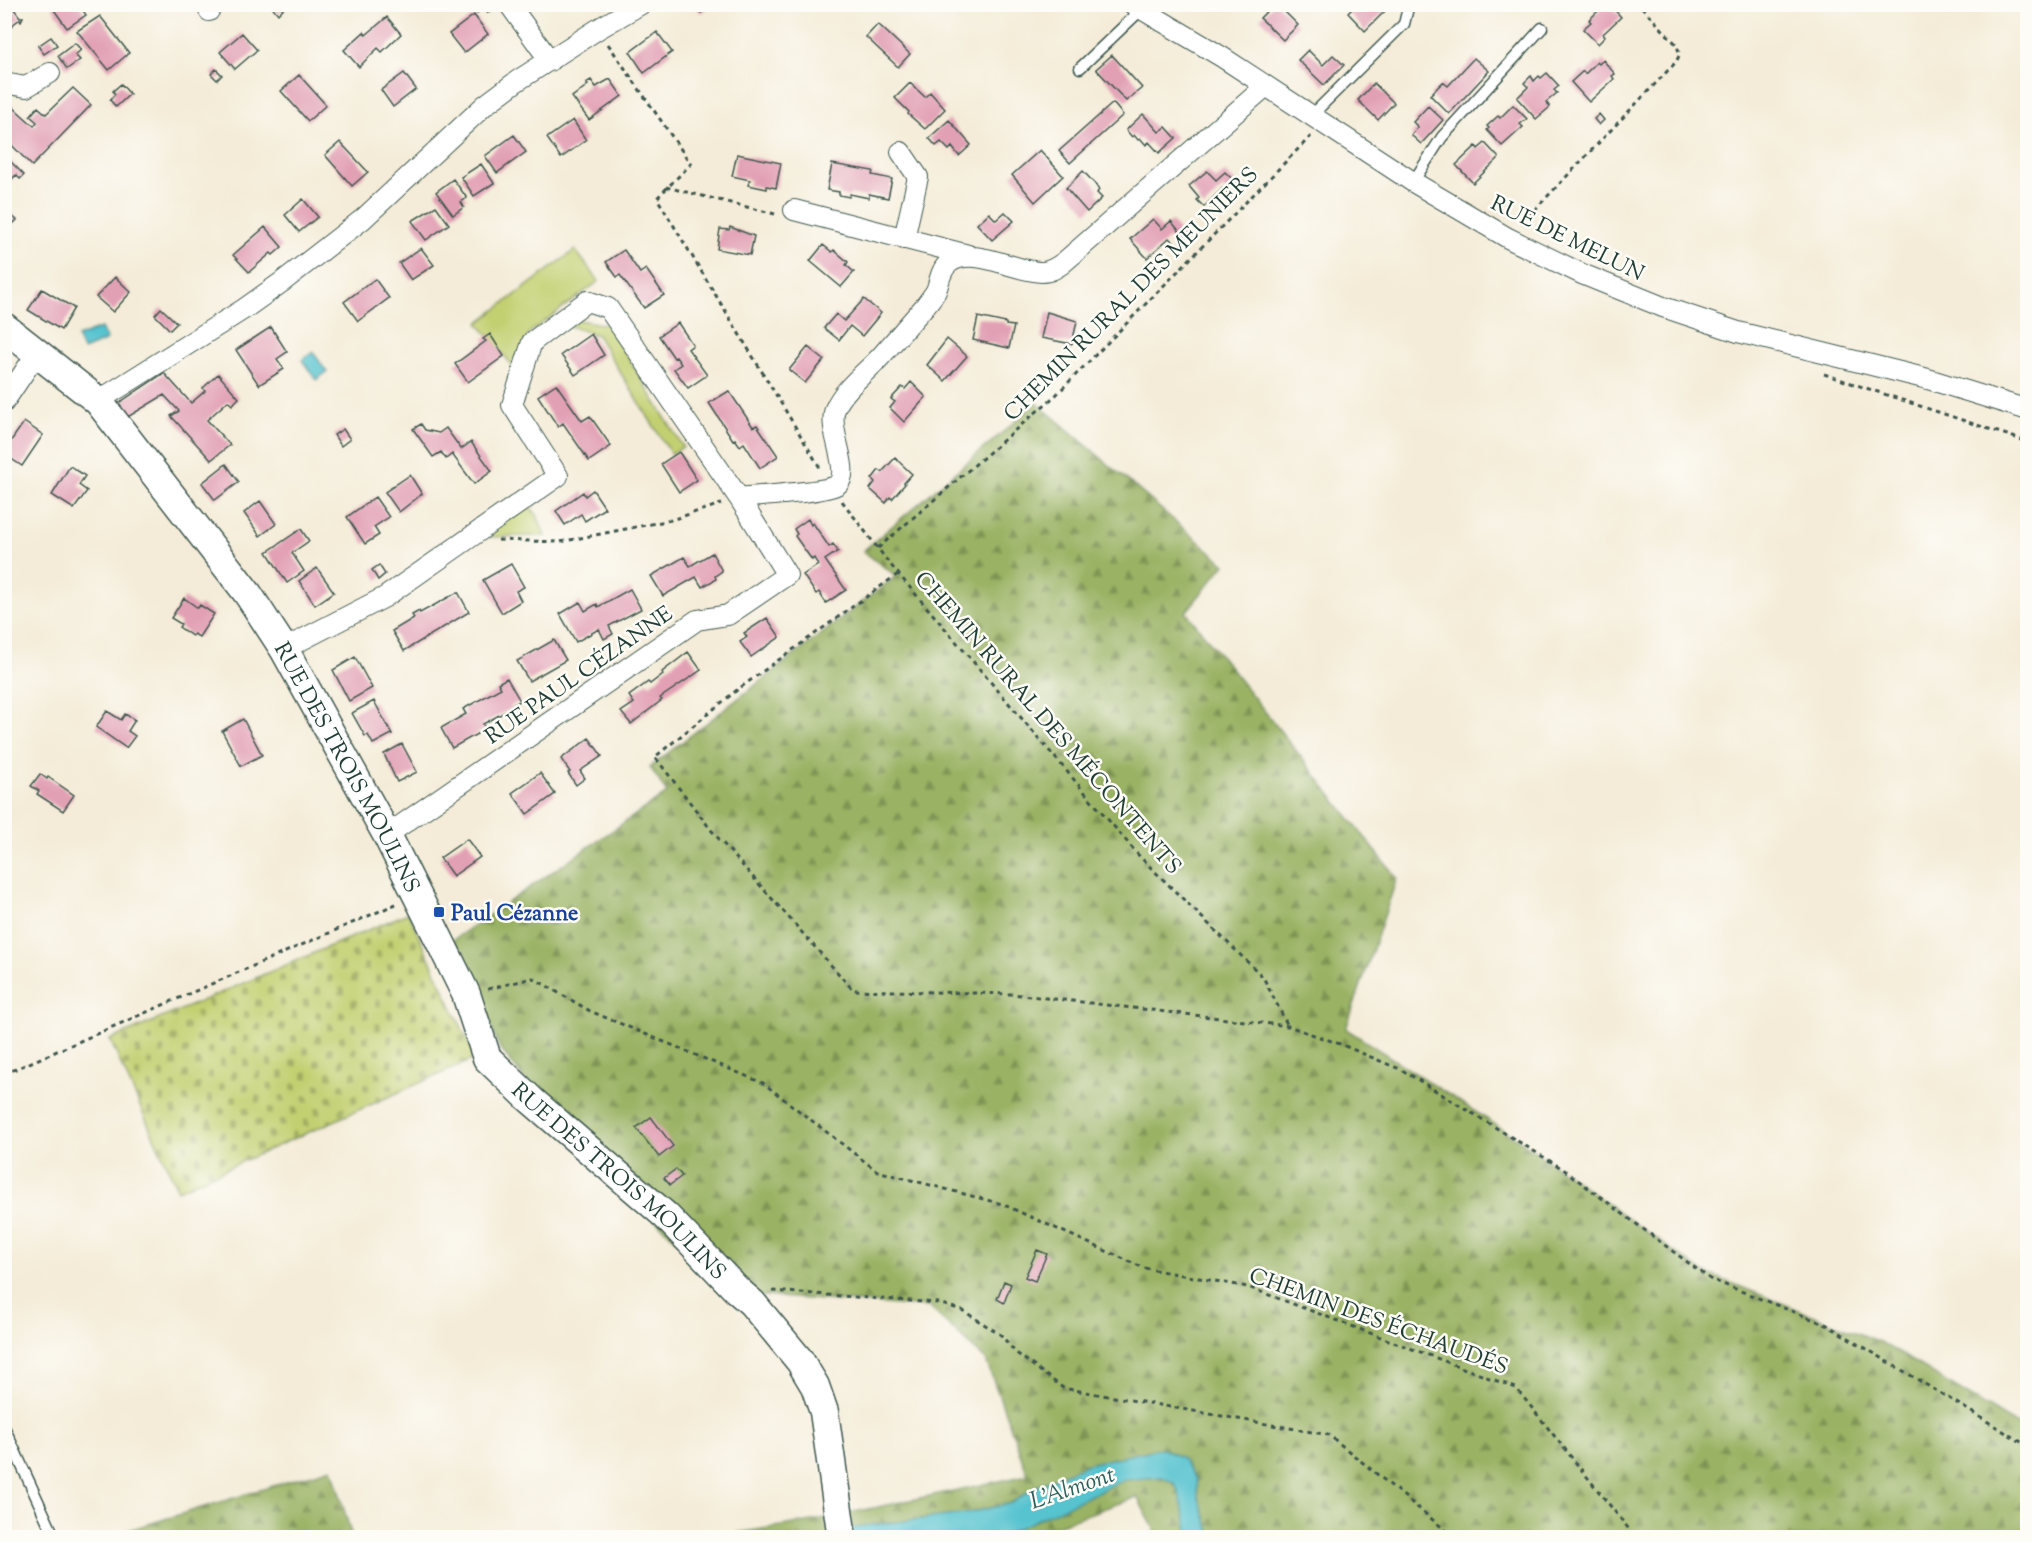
<svg xmlns="http://www.w3.org/2000/svg" width="2032" height="1542" viewBox="0 0 2032 1542" font-family="'Sorts Mill Goudy',serif">
<defs>
<pattern id="forest-firs" width="22" height="20" patternUnits="userSpaceOnUse" patternTransform="scale(1.5)"><rect width="22" height="20" fill="#9ab263"/><path d="M5 1l3.5 6h-7zM16 11l3.5 6h-7z" fill="#7d9252"/></pattern>
<pattern id="cemetery-stones" width="16" height="16" patternUnits="userSpaceOnUse" patternTransform="scale(1.5)"><rect width="16" height="16" fill="#c3d071"/><path d="M2 7V4a2 2 0 0 1 4 0v3zM10 15v-3a2 2 0 0 1 4 0v3z" fill="#9eaa5e"/></pattern>
</defs>
<rect width="100%" height="100%" fill="#fdfcf7"/>
<filter id="ink" filterUnits="userSpaceOnUse"><feTurbulence type="fractalNoise" baseFrequency=".0167" numOctaves="2"/><feDisplacementMap in="SourceGraphic" scale="12" xChannelSelector="R" yChannelSelector="G"/><feConvolveMatrix kernelMatrix="1 2 1 2 8 2 1 2 1" color-interpolation-filters="sRGB"/></filter>
<filter id="wash" filterUnits="userSpaceOnUse"><feTurbulence type="fractalNoise" baseFrequency=".008" numOctaves="4" result="noise"/><feDisplacementMap in="SourceGraphic" scale="24" xChannelSelector="R" yChannelSelector="G"/><feGaussianBlur stdDeviation="1.35" result="paint"/><feColorMatrix in="noise" values="0 0 0 0 0 0 0 0 0 0 0 0 0 0 0 0 0 1.4 0 .05"/><feComposite in="paint" operator="in"/></filter>
<g filter="url(#wash)">
<rect width="100%" height="100%" fill="#f4ecd8"/>
<path fill="#c3d071" stroke="#718652" stroke-width="1.5" d="M 575,250 L 599,281 L 529,333 L 515,369 L 478,323 Z
M 573,319 L 608,325 L 683,447 L 671,454 L 597,335 L 566,325 Z
M 527,504 L 537,515 L 545,536 L 483,537 Z"/>
<path fill="url(#forest-firs)" stroke="#5c784c" stroke-width="1.5" d="M 1037,403 L 1225,564 L 1186,612 L 1397,878 L 1346,1029 L 1518,1139 L 1701,1271 L 1882,1343 L 2027,1431 L 2027,1537 L 1159,1538 L 1137,1497 L 1040,1531 L 1035,1537 L 712,1537 L 812,1521 L 1028,1475 L 986,1360 L 929,1307 L 734,1294 L 578,1148 L 500,1048 L 453,940 L 667,793 L 650,767 L 896,576 L 863,551 Z
M 332,1468 L 352,1537 L 106,1537 Z"/>
<path fill="url(#cemetery-stones)" stroke="#718652" stroke-width="1.5" d="M 408,913 L 476,1058 L 178,1190 L 110,1040 Z"/>
<path fill="#56c3cf" stroke="#3a8082" stroke-width="1.5" d="M 101,328 L 107,340 L 83,350 L 77,337 Z
M 313,352 L 327,372 L 316,380 L 302,360 Z
M 1162,1448 L 1182,1458 L 1197,1480 L 1198,1496 L 1212,1537 L 1190,1537 L 1179,1493 L 1174,1483 L 1162,1477 L 1124,1480 L 999,1537 L 820,1538 L 862,1526 L 964,1514 L 1011,1503 L 1038,1486 L 1087,1464 Z"/>
<g id="blocks">
<path fill="#e2a0b5" d="M 55,4 L 79,4 L 86,15 L 67,28 L 52,7 Z
M 270,4 L 288,4 L 278,14 Z
M 471,4 L 490,4 L 493,9 L 488,13 L 484,7 L 477,13 Z
M 693,4 L 711,4 L 701,13 Z
M 1274,4 L 1277,4 L 1298,25 L 1283,40 L 1260,18 Z
M 1357,4 L 1388,4 L 1390,6 L 1365,31 L 1348,13 Z
M 1605,4 L 1609,4 L 1621,17 L 1603,34 L 1605,37 L 1598,44 L 1583,29 L 1591,22 L 1589,20 Z
M 4,5 L 11,5 L 20,17 L 23,17 L 21,21 L 20,19 L 11,26 L 12,27 L 4,31 Z
M 474,15 L 488,34 L 464,53 L 449,34 Z
M 100,16 L 129,53 L 109,70 L 77,31 Z
M 387,17 L 401,34 L 382,52 L 378,48 L 359,67 L 344,50 L 364,32 L 366,35 Z
M 878,24 L 910,54 L 898,67 L 866,37 Z
M 657,32 L 672,52 L 644,73 L 630,52 Z
M 242,33 L 257,50 L 235,69 L 220,52 Z
M 51,37 L 57,45 L 44,54 L 38,46 Z
M 75,43 L 81,50 L 75,55 L 80,60 L 67,69 L 58,56 Z
M 1308,50 L 1323,65 L 1333,55 L 1344,65 L 1324,85 L 1298,60 Z
M 1112,55 L 1142,88 L 1126,101 L 1096,69 Z
M 1474,58 L 1489,71 L 1449,114 L 1430,95 L 1443,82 L 1448,86 Z
M 1603,60 L 1615,74 L 1612,76 L 1614,79 L 1589,102 L 1571,82 L 1583,71 L 1585,74 L 1597,62 L 1599,64 Z
M 216,69 L 222,75 L 217,80 L 211,74 Z
M 404,73 L 416,89 L 393,107 L 381,90 Z
M 1547,73 L 1559,86 L 1554,90 L 1557,93 L 1546,102 L 1550,107 L 1536,119 L 1517,98 L 1528,87 L 1524,83 L 1531,76 L 1534,81 L 1539,76 L 1541,78 Z
M 299,75 L 326,105 L 308,121 L 281,91 Z
M 610,79 L 622,96 L 589,120 L 572,97 L 588,85 L 586,83 L 591,80 L 596,87 Z
M 910,83 L 925,97 L 930,92 L 945,109 L 925,129 L 908,114 L 909,112 L 895,98 Z
M 1374,83 L 1394,103 L 1378,120 L 1358,100 Z
M 121,84 L 130,94 L 116,107 L 110,100 L 115,94 L 113,91 Z
M 73,88 L 91,105 L 32,166 L 4,137 L 4,127 L 7,124 L 4,122 L 4,99 L 34,126 L 37,122 L 30,116 L 38,107 L 46,114 Z
M 1113,103 L 1123,115 L 1070,163 L 1059,151 Z
M 1513,105 L 1527,119 L 1520,124 L 1523,127 L 1502,146 L 1487,130 L 1489,128 L 1487,126 L 1498,116 L 1500,118 Z
M 1428,106 L 1443,120 L 1421,144 L 1411,135 L 1418,127 L 1413,122 Z
M 1143,114 L 1159,132 L 1166,127 L 1176,138 L 1159,153 L 1149,142 L 1146,145 L 1140,138 L 1138,140 L 1134,135 L 1132,137 L 1126,130 Z
M 1599,114 L 1604,120 L 1599,125 L 1594,119 Z
M 573,120 L 586,140 L 561,158 L 547,138 Z
M 949,120 L 971,145 L 959,156 L 952,147 L 949,150 L 941,142 L 936,146 L 929,138 Z
M 514,135 L 526,152 L 497,173 L 485,156 Z
M 340,142 L 368,172 L 352,186 L 325,155 Z
M 1485,143 L 1499,158 L 1473,183 L 1456,165 L 1476,146 L 1478,149 Z
M 1040,150 L 1063,176 L 1035,202 L 1012,175 Z
M 737,154 L 781,163 L 776,188 L 767,186 L 767,189 L 748,185 L 750,180 L 732,176 Z
M 4,155 L 24,175 L 20,179 L 16,175 L 11,180 L 4,173 Z
M 481,164 L 494,183 L 474,196 L 461,177 Z
M 832,164 L 873,171 L 872,175 L 892,179 L 888,198 L 869,194 L 869,198 L 850,194 L 849,197 L 839,195 L 839,192 L 827,190 Z
M 1083,171 L 1095,184 L 1099,190 L 1097,193 L 1102,198 L 1087,212 L 1066,188 Z
M 1207,171 L 1216,180 L 1225,172 L 1241,188 L 1232,197 L 1223,188 L 1204,207 L 1197,200 L 1199,198 L 1189,186 Z
M 453,179 L 467,198 L 461,202 L 464,207 L 453,215 L 436,192 Z
M 303,199 L 318,217 L 299,232 L 285,215 Z
M 436,206 L 449,224 L 426,240 L 412,221 Z
M 7,212 L 17,220 L 4,232 L 4,215 Z
M 1005,212 L 1014,221 L 992,240 L 977,224 L 989,213 L 996,220 Z
M 1153,219 L 1162,229 L 1171,221 L 1186,239 L 1177,246 L 1169,238 L 1147,258 L 1130,239 Z
M 265,227 L 282,247 L 273,255 L 271,253 L 249,272 L 233,255 Z
M 730,227 L 754,236 L 750,255 L 717,249 L 720,229 L 729,230 Z
M 823,245 L 832,252 L 834,250 L 848,262 L 846,265 L 854,272 L 841,287 L 810,261 Z
M 421,248 L 434,265 L 411,280 L 399,263 Z
M 624,250 L 640,273 L 646,269 L 664,295 L 644,308 L 620,275 L 617,277 L 606,262 Z
M 115,277 L 131,292 L 113,312 L 96,297 Z
M 375,279 L 389,298 L 358,321 L 344,302 Z
M 42,289 L 74,308 L 61,330 L 28,310 Z
M 864,299 L 881,313 L 862,336 L 850,326 L 839,340 L 824,328 L 836,314 L 844,321 Z
M 161,308 L 177,323 L 170,330 L 155,315 Z
M 1047,312 L 1077,321 L 1072,344 L 1041,338 Z
M 978,317 L 1006,323 L 1006,325 L 1014,326 L 1009,348 L 973,340 Z
M 678,323 L 693,345 L 688,349 L 707,375 L 688,388 L 674,369 L 681,364 L 676,357 L 674,358 L 659,336 Z
M 271,327 L 287,352 L 277,359 L 284,369 L 259,385 L 236,350 Z
M 490,334 L 504,356 L 468,382 L 455,364 L 486,341 L 483,339 Z
M 591,334 L 604,355 L 575,375 L 561,355 Z
M 947,339 L 967,356 L 945,381 L 927,365 Z
M 808,347 L 824,360 L 805,383 L 789,370 Z
M 164,373 L 191,403 L 205,391 L 203,388 L 218,374 L 239,398 L 232,405 L 228,401 L 207,420 L 230,445 L 211,460 L 171,416 L 179,411 L 164,395 L 126,418 L 116,405 Z
M 911,382 L 926,397 L 904,422 L 890,408 L 895,402 L 891,399 L 902,387 L 905,389 Z
M 556,384 L 582,421 L 590,416 L 611,446 L 589,461 L 563,423 L 558,427 L 538,396 Z
M 729,391 L 753,427 L 757,425 L 778,456 L 760,468 L 744,443 L 740,446 L 735,439 L 733,440 L 709,403 Z
M 24,422 L 43,435 L 22,466 L 4,454 L 4,451 Z
M 421,424 L 425,430 L 439,433 L 446,428 L 461,449 L 471,442 L 492,471 L 474,484 L 452,454 L 446,459 L 441,452 L 433,457 L 413,429 Z
M 343,429 L 350,439 L 341,446 L 334,435 Z
M 679,452 L 697,480 L 679,492 L 661,464 Z
M 895,458 L 912,474 L 904,483 L 905,484 L 892,499 L 890,497 L 886,503 L 870,489 L 875,482 L 872,479 L 879,470 L 882,472 Z
M 226,464 L 239,482 L 215,500 L 202,483 Z
M 70,466 L 85,476 L 79,485 L 87,491 L 74,509 L 52,495 Z
M 410,475 L 422,494 L 399,512 L 385,492 Z
M 593,490 L 605,508 L 585,521 L 581,514 L 565,525 L 556,511 L 583,492 L 585,496 Z
M 375,497 L 389,517 L 374,527 L 379,535 L 365,544 L 347,517 Z
M 260,501 L 276,524 L 260,536 L 244,513 Z
M 808,519 L 811,525 L 813,523 L 829,547 L 833,544 L 838,551 L 825,560 L 846,590 L 826,603 L 819,592 L 816,594 L 803,575 L 818,565 L 814,558 L 812,560 L 795,536 L 797,534 L 794,529 Z
M 301,529 L 309,541 L 292,553 L 304,571 L 287,583 L 267,552 Z
M 712,553 L 722,571 L 715,576 L 716,579 L 702,587 L 696,577 L 663,596 L 651,576 L 684,557 L 690,566 Z
M 511,564 L 524,587 L 516,591 L 521,601 L 502,613 L 483,580 Z
M 379,565 L 385,574 L 378,580 L 372,570 Z
M 317,568 L 334,592 L 315,605 L 299,581 Z
M 630,589 L 641,609 L 609,626 L 613,634 L 604,639 L 599,629 L 576,642 L 560,614 L 580,602 L 585,611 L 597,604 L 598,607 Z
M 458,592 L 469,612 L 404,651 L 392,631 L 414,618 L 412,615 L 419,611 L 420,613 Z
M 184,598 L 198,608 L 200,605 L 214,614 L 199,637 L 194,634 L 192,636 L 179,627 L 181,624 L 171,618 Z
M 767,618 L 780,637 L 751,657 L 740,642 L 747,637 L 744,633 Z
M 554,640 L 566,660 L 529,681 L 517,661 Z
M 688,652 L 701,670 L 660,698 L 662,700 L 631,724 L 621,712 L 634,703 L 629,696 L 648,682 L 650,684 L 663,674 L 662,672 Z
M 355,657 L 372,688 L 349,701 L 333,670 Z
M 507,678 L 520,701 L 511,706 L 512,708 L 483,724 L 486,729 L 452,748 L 441,728 L 466,714 L 463,709 L 501,688 L 498,683 Z
M 374,701 L 392,734 L 373,744 L 368,735 L 365,736 L 352,713 Z
M 107,711 L 121,720 L 125,714 L 135,720 L 128,731 L 135,736 L 126,748 L 96,727 Z
M 243,719 L 262,755 L 241,766 L 222,731 Z
M 589,738 L 602,756 L 580,771 L 585,778 L 576,785 L 568,773 L 570,772 L 561,759 Z
M 402,744 L 417,772 L 397,782 L 384,754 Z
M 540,773 L 555,794 L 527,814 L 512,793 Z
M 40,774 L 47,779 L 48,777 L 74,795 L 63,811 L 37,794 L 39,791 L 31,786 Z
M 467,839 L 480,857 L 453,876 L 440,858 Z
M 651,1117 L 673,1146 L 659,1157 L 636,1128 Z
M 676,1169 L 682,1176 L 670,1185 L 664,1178 Z
M 1037,1250 L 1047,1254 L 1035,1281 L 1025,1277 Z
M 1004,1281 L 1011,1284 L 1004,1303 L 997,1299 Z"/>
</g>
</g>
<g filter="url(#ink)">
<use href="#blocks" fill-opacity="0" stroke="#3f574d" stroke-width="1.5"/>
<g fill="none" stroke-linecap="round" stroke-linejoin="round">
<defs>
<path id="lane" d="M 1080,68 L 1142,9
M 1311,116 L 1404,24 L 1409,4
M 1413,182 L 1442,137 L 1542,28
M 4,1427 L 55,1538"/>
<path id="street" d="M 509,4 L 550,61
M 1133,4 L 1222,57 L 1413,182 L 1508,238 L 1582,274 L 1663,307 L 1738,332 L 1928,379 L 2028,410
M 209,11 L 212,4
M 4,83 L 26,87 L 50,73
M 901,152 L 918,177 L 904,239
M 794,210 L 968,255
M 98,401 L 244,309 L 282,282 L 363,219 L 485,105 L 517,81 L 598,29 L 641,4
M 4,402 L 37,353
M 739,498 C 755,496 830,492 838,484 C 852,470 827,430 835,409 C 843,389 869,370 883,354 C 897,338 911,322 925,306 C 929,301 933,296 936,291 C 940,281 940,270 949,263 C 972,245 1015,272 1042,272 C 1050,272 1056,268 1063,263 L 1266,86
M 284,649 L 385,597 L 558,476 L 512,405 L 532,342 L 587,301 L 608,308 L 739,498 L 787,575 L 728,615 L 697,620 L 387,835"/>
<g id="secondary">
<path id="s1" d="M 4,327 L 98,401 L 248,594 L 284,649 L 387,835 L 426,913 L 466,994 L 487,1058 L 531,1100 L 666,1216 L 737,1290 L 752,1303 L 800,1361 L 815,1386 L 824,1412 L 842,1538"/>
</g>
</defs>
<use href="#lane" stroke="#3f574d" stroke-width="13"/>
<use href="#street" stroke="#3f574d" stroke-width="22"/>
<use href="#secondary" stroke="#3f574d" stroke-width="31"/>
<path stroke="#3f574d" stroke-width="3" stroke-dasharray="4.5 4.5" stroke-linecap="butt" d="M 608,44 L 691,164 L 657,198 L 822,471
M 666,187 L 775,214
M 1522,223 L 1676,62 L 1680,54 L 1676,44 L 1639,4
M 1824,374 L 2028,442
M 842,501 L 889,563 L 1140,857 L 1263,977 L 1288,1026
M 498,540 L 560,542 L 671,520 L 721,504
M 878,548 L 1056,395 L 1311,136
M 898,574 L 737,690 L 655,757 L 712,831 L 853,990 L 1012,994 L 1288,1026 L 1340,1044 L 1402,1070 L 1563,1169 L 1710,1279 L 1827,1325 L 2028,1446
M 488,989 L 533,978 L 590,1011 L 763,1083 L 877,1171 L 1002,1204 L 1144,1268 L 1248,1287 L 1516,1388 L 1636,1538
M 4,1074 L 396,904
M 773,1291 L 938,1303 L 962,1310 L 1001,1335 L 1015,1352 L 1063,1388 L 1329,1435 L 1455,1538"/>
<use href="#lane" stroke="#fff" stroke-width="10"/>
<use href="#street" stroke="#fff" stroke-width="20"/>
<use href="#secondary" stroke="#fff" stroke-width="28"/>
</g>
</g>
<rect fill="#1a4fb4" stroke="#fdfcf7" stroke-width="2" x="433" y="906" width="12" height="12" rx="3"/>
<g text-anchor="middle" stroke-width="5" stroke-linejoin="round" paint-order="stroke">
<g font-size="22" fill="#1f3d34" stroke="#fdfcf7">
<text transform="translate(1568 237) rotate(26)" y="8">RUE DE MELUN</text>
<text transform="translate(1130 293) rotate(-45)" y="8">CHEMIN RURAL DES MEUNIERS</text>
<text transform="translate(578 674) rotate(-35)" y="8">RUE PAUL CÉZANNE</text>
<text transform="translate(1049 722) rotate(49)" y="8">CHEMIN RURAL DES MÉCONTENTS</text>
<text dy="8" stroke="none"><textPath href="#s1" startOffset="564">RUE DES TROIS MOULINS</textPath></text>
<text dy="8" stroke="none"><textPath href="#s1" startOffset="1068">RUE DES TROIS MOULINS</textPath></text>
<text transform="translate(1379 1320) rotate(20)" y="8">CHEMIN DES ÉCHAUDÉS</text>
</g>
<g font-size="22" font-weight="bold" fill="#164399" stroke="#fdfcf7" text-anchor="start">
<text x="451" y="920">Paul Cézanne</text>
</g>
<g font-size="24" font-style="italic" fill="#2d5e5b" stroke="#fdfcf7">
<text transform="translate(1072 1487) rotate(-19)" y="8">L'Almont</text>
</g>
</g>
<rect width="2032" height="1542" fill="none" stroke="#fdfcf7" stroke-width="24"/>
</svg>
